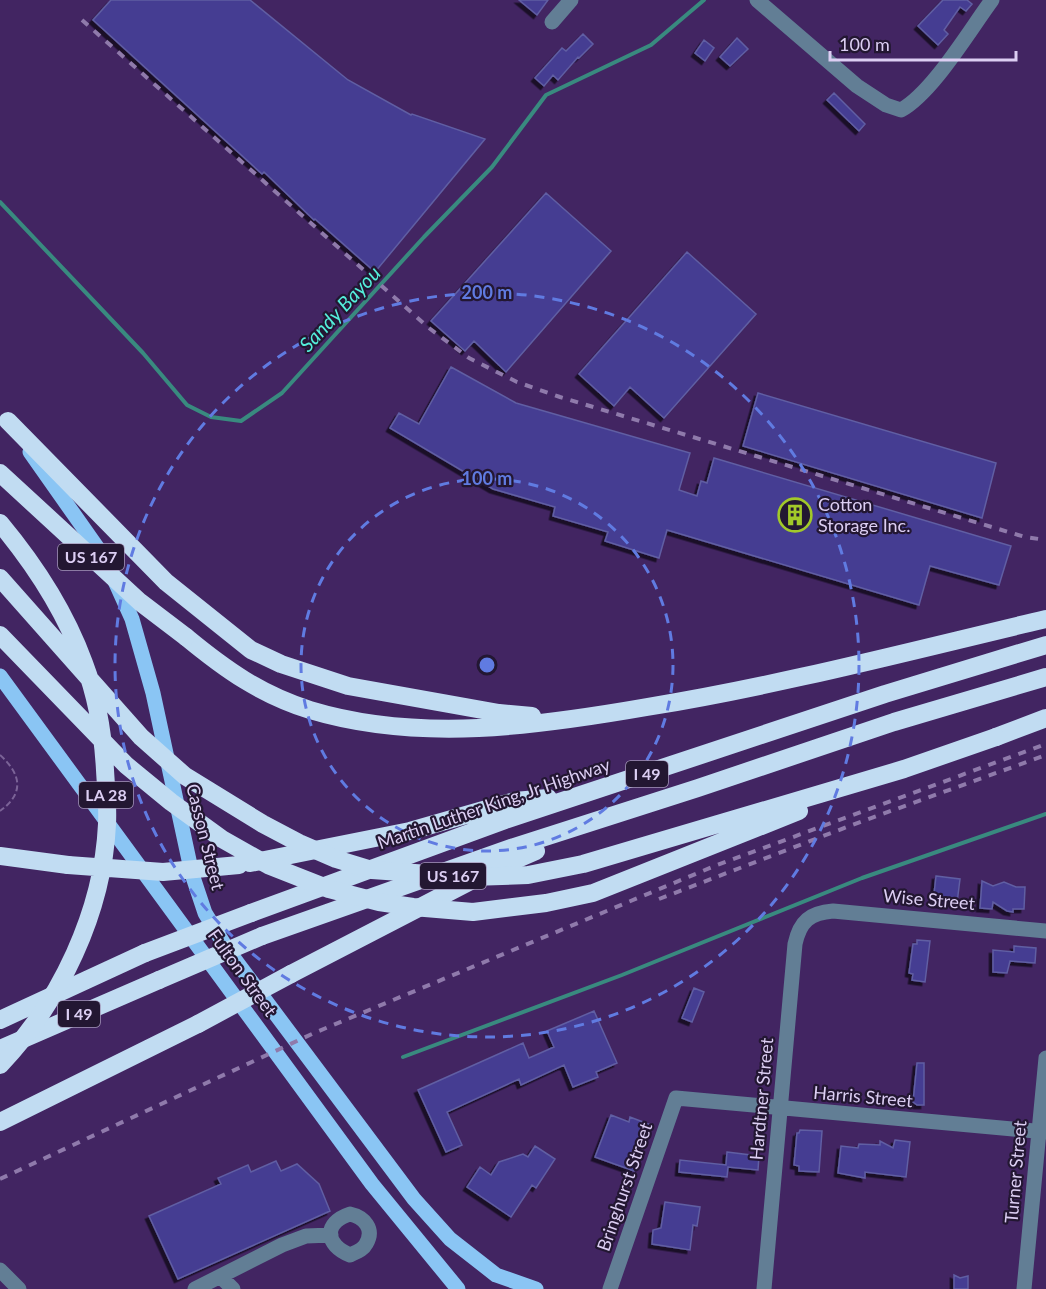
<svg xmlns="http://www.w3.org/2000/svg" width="1046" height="1289" viewBox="0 0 1046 1289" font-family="Lato,sans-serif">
<defs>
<filter id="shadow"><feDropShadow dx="-3.5" dy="3.5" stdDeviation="0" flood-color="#0009"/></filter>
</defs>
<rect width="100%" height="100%" fill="#422562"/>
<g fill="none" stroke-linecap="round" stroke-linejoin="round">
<path stroke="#398a7f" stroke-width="4" d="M 0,202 L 143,353 L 187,405 L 211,417 L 241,421 L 282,393 L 424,237 L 492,167 L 546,95 L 651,45 L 704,0
M 403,1057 L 622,975 L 862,878 L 1046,814"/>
</g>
<path fill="#453d92" stroke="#605ea3" stroke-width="1.5" filter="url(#shadow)" d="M 111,0 L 250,0 L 348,80 L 411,115 L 412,114 L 485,139 L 375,272 L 315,219 L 314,220 L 264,172 L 262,174 L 93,20 Z
M 519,0 L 548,0 L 537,15 Z
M 943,0 L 967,0 L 972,4 L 966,11 L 960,7 L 944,30 L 948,34 L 938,45 L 918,26 Z
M 583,34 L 593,44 L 579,58 L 578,57 L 558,80 L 553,75 L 544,86 L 535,78 L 562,48 L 566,51 Z
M 737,38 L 748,49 L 730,66 L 720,57 Z
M 704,40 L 714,48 L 705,61 L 695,53 Z
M 834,93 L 865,124 L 859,131 L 827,100 Z
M 546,193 L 611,251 L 506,372 L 474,341 L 465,351 L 431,321 Z
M 687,252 L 756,314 L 664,418 L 630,387 L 614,406 L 579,374 Z
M 451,367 L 516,403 L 690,453 L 679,490 L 697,496 L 701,481 L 707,483 L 714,458 L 1011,546 L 999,585 L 930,566 L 919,605 L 667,530 L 659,558 L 605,541 L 608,532 L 553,516 L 555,507 L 493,489 L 390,428 L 399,413 L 419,424 Z
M 758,393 L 996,463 L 982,518 L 743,446 Z
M 936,876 L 960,879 L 957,903 L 947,902 L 946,905 L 933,903 Z
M 982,881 L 993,886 L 1004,882 L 1016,887 L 1025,887 L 1024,909 L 1013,909 L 1013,912 L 1007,911 L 993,902 L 992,909 L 980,908 Z
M 917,940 L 930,941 L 925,982 L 912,980 L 913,974 L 909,973 L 913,944 L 917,944 Z
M 1014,946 L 1036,948 L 1035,963 L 1010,961 L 1007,973 L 993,972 L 993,950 L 1014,952 Z
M 694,988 L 704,992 L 692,1022 L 682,1018 Z
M 594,1011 L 617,1063 L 596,1072 L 598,1077 L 573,1087 L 564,1065 L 521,1085 L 519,1079 L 447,1112 L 462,1145 L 446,1152 L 418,1090 L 523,1043 L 529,1058 L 554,1047 L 547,1031 Z
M 917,1063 L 924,1063 L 924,1105 L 917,1105 L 913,1102 Z
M 611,1115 L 629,1122 L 630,1117 L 651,1125 L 634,1171 L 595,1157 Z
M 800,1130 L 822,1131 L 819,1172 L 799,1171 L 799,1166 L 794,1165 L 797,1133 L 799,1133 Z
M 895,1140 L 910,1142 L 906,1177 L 865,1172 L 865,1178 L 838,1173 L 841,1146 L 858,1148 L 859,1144 L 880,1145 L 880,1141 L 893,1148 Z
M 535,1146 L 555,1159 L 536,1188 L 532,1185 L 511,1217 L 467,1187 L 480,1167 L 491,1175 L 499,1162 L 523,1154 L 528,1157 Z
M 727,1152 L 759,1156 L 758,1170 L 728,1167 L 727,1177 L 679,1172 L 680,1160 L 726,1165 Z
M 276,1161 L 281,1171 L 297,1164 L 319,1184 L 330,1211 L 178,1279 L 149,1216 L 221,1184 L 218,1178 L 248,1165 L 251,1172 Z
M 665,1202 L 700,1207 L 697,1226 L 693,1225 L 690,1250 L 652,1244 L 653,1230 L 661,1228 Z
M 954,1275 L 960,1278 L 968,1276 L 968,1289 L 954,1289 Z"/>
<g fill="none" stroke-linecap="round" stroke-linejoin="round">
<path stroke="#7b6397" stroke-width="2" stroke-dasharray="6 3" stroke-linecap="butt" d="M 0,755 C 21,774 25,793 0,811"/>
<path stroke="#627e95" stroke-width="15" d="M 757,0 L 857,86 L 886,105 L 901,110 C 933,92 969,31 992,0
M 552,22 L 571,0
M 350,1214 C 364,1217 375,1229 366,1244 C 363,1250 356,1252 350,1255 C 325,1245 323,1223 350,1214 Z
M 0,1270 L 19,1289
M 221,1277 L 233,1289
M 195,1289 L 282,1245 L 306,1236 L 331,1235
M 610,1289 L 676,1098 L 1046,1132
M 764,1289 L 795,944 C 800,921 810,913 833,911 L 1046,931
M 1024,1289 L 1046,1058"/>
<path stroke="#8ac5f4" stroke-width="15" d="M 30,452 L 104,557 L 132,619 L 153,693 L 192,874 L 205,913 L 227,949 L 414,1199 L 450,1239 L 496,1275 L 536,1289
M 0,676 L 372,1184 L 458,1289"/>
<path stroke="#c1dcf2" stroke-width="18" d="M 8,421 L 166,582 L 251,650 L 281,664 L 348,686 L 499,713 L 532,716
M 186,637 C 226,670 260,694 310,710 C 419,743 538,726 647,707 C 782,685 914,650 1046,619
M 996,737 L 1046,718
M 0,856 L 68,865
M 250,863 L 410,831 L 515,801 L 548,798
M 251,913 L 505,820 L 885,694 L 1046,645
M 262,936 L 514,847 L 698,788 L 894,722 L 1046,677
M 291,974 L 490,871 L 536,851
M 0,1020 L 145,953
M 0,1049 L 159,980
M 0,1122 L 198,1024"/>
<path stroke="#8f7aab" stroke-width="4" stroke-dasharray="8 8" stroke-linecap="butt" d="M 82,20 L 429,328 L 469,358 L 517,382 L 560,397 L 1025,537 L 1046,540
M 659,899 L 852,825 L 1046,755
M 0,1179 L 314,1033 L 717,865 L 1046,744"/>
<path stroke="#c1dcf2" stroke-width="18" d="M 0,473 L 140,602 L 186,637
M 0,523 C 35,565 65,611 84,663 C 97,697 103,733 105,770 C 106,788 108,806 107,824 C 103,912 60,1002 0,1065
M 0,578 L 141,737 L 185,776 L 263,824 L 299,843 L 336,859 L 372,870 L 471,877 L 528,875 L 583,864 L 904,769 L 996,737
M 0,635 L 126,765 L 171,802 L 222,839 L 268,865 L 329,889 L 379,902 L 413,907 L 473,912 L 546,903 L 593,893 L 799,811
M 68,865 L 163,872 L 239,865
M 145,953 L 251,913
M 159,980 L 262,936
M 198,1024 L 291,974"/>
</g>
<g fill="none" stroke="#607be1" stroke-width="3" stroke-dasharray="10 8">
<circle cx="487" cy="665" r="186"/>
<circle cx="487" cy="665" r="372"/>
</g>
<defs>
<symbol id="building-ring" viewBox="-11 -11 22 22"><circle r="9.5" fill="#231732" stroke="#a2c929" stroke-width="1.5"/><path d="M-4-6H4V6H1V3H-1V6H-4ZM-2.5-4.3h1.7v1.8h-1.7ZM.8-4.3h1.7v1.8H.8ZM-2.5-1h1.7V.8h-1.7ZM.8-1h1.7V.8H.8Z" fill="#a2c929"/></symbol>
</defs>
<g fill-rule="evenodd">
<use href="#building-ring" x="776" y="496" width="38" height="38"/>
</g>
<g text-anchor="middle" stroke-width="4.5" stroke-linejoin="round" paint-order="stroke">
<g fill="#231732" stroke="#a497b9" stroke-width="1.5">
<rect x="58" y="544" width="66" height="26" rx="4.5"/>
<rect x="626" y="761" width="42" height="26" rx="4.5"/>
<rect x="79" y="782" width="54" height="26" rx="4.5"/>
<rect x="420" y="863" width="66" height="26" rx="4.5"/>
<rect x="58" y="1001" width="42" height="26" rx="4.5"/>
</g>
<g font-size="16" font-weight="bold" fill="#dccef3">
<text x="91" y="563">US 167</text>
<text x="647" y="780">I 49</text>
<text x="106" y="801">LA 28</text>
<text x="453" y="882">US 167</text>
<text x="79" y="1020">I 49</text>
</g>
<g font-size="18" fill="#dccef3" stroke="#231732" text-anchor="start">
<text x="818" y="511">Cotton<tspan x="818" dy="21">Storage Inc.</tspan></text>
</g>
<g font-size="18" fill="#dccef3" stroke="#231732">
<text transform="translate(494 804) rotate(-19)" y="6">Martin Luther King, Jr Highway</text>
<text transform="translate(205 837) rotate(76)" y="6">Casson Street</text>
<text transform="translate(929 900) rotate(5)" y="6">Wise Street</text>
<text transform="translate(242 973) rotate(54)" y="6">Fulton Street</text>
<text transform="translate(863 1097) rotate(5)" y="6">Harris Street</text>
<text transform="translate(762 1099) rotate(-85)" y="6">Hardtner Street</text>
<text transform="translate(1016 1172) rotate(-85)" y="6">Turner Street</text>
<text transform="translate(625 1187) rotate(-71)" y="6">Bringhurst Street</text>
</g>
<g font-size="20" font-style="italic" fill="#54efdb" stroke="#231732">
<text transform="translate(340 309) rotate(-47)" y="7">Sandy Bayou</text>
</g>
</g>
<circle cx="487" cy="665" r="9" fill="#607be1" stroke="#231732" stroke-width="3"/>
<g font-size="18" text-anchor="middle" font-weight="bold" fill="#607be1" stroke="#231732" stroke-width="4.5" stroke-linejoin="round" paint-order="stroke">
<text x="487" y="299">200 m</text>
<text x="487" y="485">100 m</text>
</g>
<path d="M830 51v9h186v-9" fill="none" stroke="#dccef3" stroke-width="3"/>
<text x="839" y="51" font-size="18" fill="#dccef3" stroke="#231732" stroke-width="4.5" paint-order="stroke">100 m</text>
</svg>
